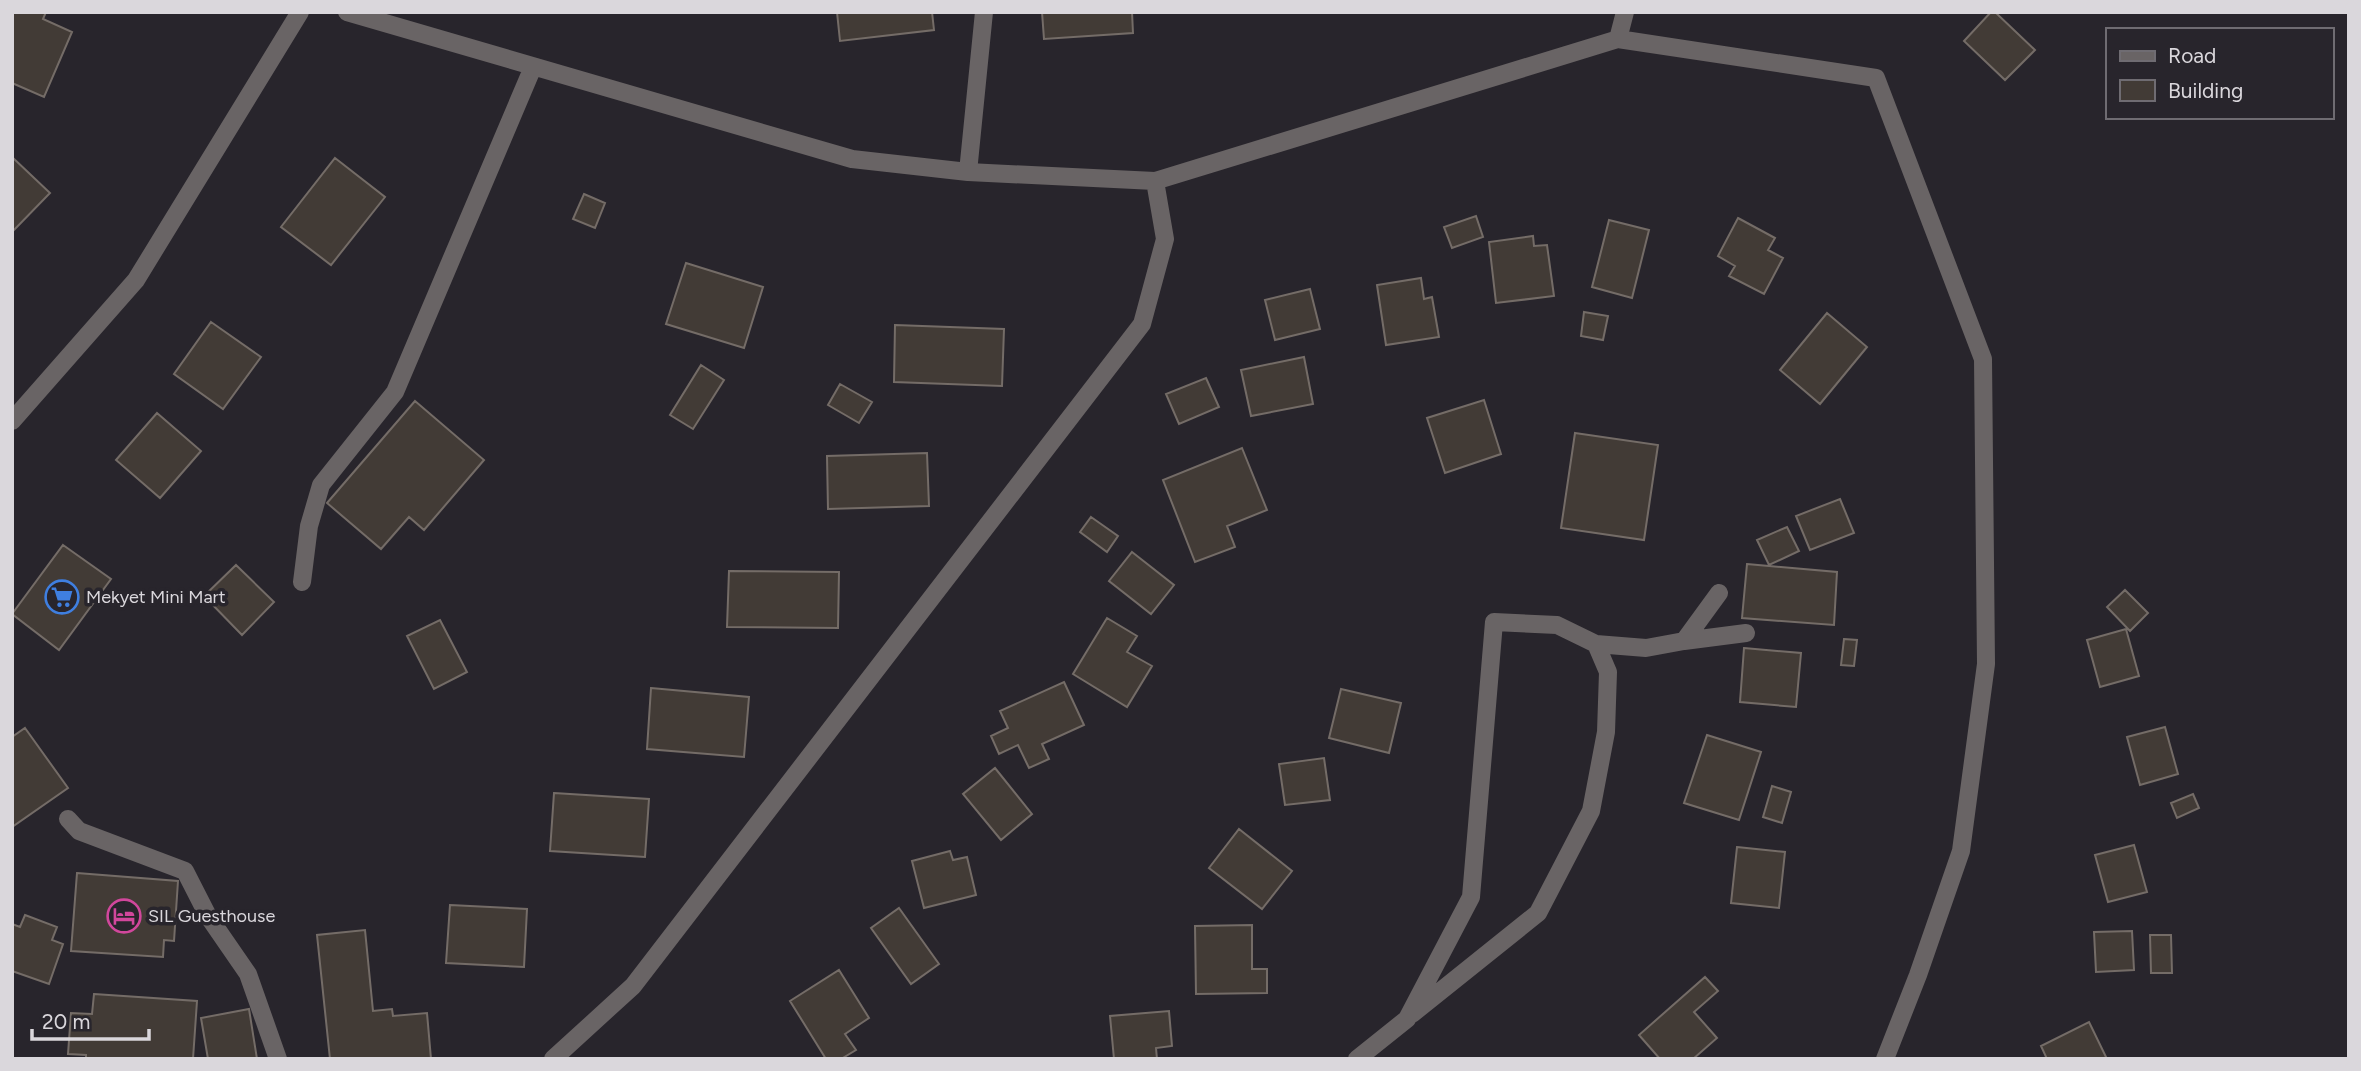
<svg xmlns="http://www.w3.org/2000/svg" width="2361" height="1071" viewBox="0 0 2361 1071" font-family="Figtree,sans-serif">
<rect width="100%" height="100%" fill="#28252c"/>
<path fill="#423b36" stroke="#746c67" stroke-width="2" d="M 12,12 L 46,12 L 43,19 L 72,32 L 44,97 L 12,83 Z
M 837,12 L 932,12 L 934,30 L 840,41 Z
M 1042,12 L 1132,12 L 1133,33 L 1044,39 Z
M 1991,12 L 1995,12 L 2035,50 L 2005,80 L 1964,41 Z
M 12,157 L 50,193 L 12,232 Z
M 335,158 L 385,197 L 331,265 L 281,227 Z
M 584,194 L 605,203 L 595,228 L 573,219 Z
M 1476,216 L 1483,237 L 1452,248 L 1444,227 Z
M 1738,218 L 1775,238 L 1768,250 L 1783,258 L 1764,294 L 1729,276 L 1735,266 L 1718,256 Z
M 1609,220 L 1649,230 L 1632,298 L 1592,287 Z
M 1533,236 L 1534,246 L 1547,245 L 1554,296 L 1496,303 L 1489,242 Z
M 686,263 L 763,287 L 744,348 L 666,324 Z
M 1421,278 L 1424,299 L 1432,297 L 1439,337 L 1386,345 L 1377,285 Z
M 1310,289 L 1320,329 L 1275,340 L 1265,300 Z
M 1584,312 L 1608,316 L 1603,340 L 1581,336 Z
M 1827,313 L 1867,347 L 1820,404 L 1780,370 Z
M 211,322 L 261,357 L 223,409 L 174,374 Z
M 895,325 L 1004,329 L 1002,386 L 894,382 Z
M 1304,357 L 1313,404 L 1251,416 L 1241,370 Z
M 701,365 L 724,380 L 693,429 L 670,415 Z
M 1206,378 L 1219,407 L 1179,424 L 1166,394 Z
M 840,384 L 872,402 L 859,423 L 828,405 Z
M 1484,400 L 1501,454 L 1445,473 L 1427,418 Z
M 415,401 L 484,460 L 424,530 L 409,517 L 381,549 L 327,503 Z
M 157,413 L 201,451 L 160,498 L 116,460 Z
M 1575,433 L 1658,445 L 1644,540 L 1561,528 Z
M 1242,448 L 1267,510 L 1227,526 L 1235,547 L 1195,562 L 1163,480 Z
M 927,453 L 929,506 L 828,509 L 827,456 Z
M 1840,499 L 1854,533 L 1810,550 L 1796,516 Z
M 1091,517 L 1118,536 L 1107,552 L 1080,532 Z
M 1787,527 L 1799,551 L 1769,565 L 1757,540 Z
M 63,545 L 111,579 L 59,650 L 12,614 Z
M 1132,552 L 1174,585 L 1151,614 L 1109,581 Z
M 1747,564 L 1837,572 L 1834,625 L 1742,618 Z
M 236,565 L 274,602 L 242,635 L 204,596 Z
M 729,571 L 839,572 L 838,628 L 727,627 Z
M 2125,590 L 2148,613 L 2130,631 L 2107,607 Z
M 1107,618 L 1137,636 L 1127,652 L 1152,666 L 1127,707 L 1073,674 Z
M 440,620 L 467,672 L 434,689 L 407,636 Z
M 2126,629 L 2139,676 L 2100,687 L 2087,640 Z
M 1844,639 L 1857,640 L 1854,666 L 1841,665 Z
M 1744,648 L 1801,653 L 1796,707 L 1740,702 Z
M 1064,682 L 1084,725 L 1042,744 L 1049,759 L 1029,768 L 1018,745 L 999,754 L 991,736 L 1008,728 L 1000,711 Z
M 651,688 L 749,697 L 744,757 L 647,749 Z
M 1341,689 L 1401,703 L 1389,753 L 1329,738 Z
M 2165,727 L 2178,774 L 2140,785 L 2127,737 Z
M 25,728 L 68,788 L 12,827 L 12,737 Z
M 1707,735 L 1761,752 L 1739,820 L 1684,803 Z
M 1324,758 L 1330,800 L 1285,805 L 1279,764 Z
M 995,768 L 1032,814 L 1001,840 L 963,794 Z
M 1772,786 L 1791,792 L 1782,823 L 1763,817 Z
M 554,793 L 649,799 L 645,857 L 550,851 Z
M 2193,794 L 2199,808 L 2177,818 L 2171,803 Z
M 1239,829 L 1292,871 L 1262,909 L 1209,868 Z
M 2134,845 L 2147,892 L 2108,902 L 2095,855 Z
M 1737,847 L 1785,852 L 1779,908 L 1731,903 Z
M 950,851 L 953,860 L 967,857 L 976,895 L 924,908 L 912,861 Z
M 77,873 L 178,881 L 174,941 L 164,940 L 163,957 L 71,951 Z
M 450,905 L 527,909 L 524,967 L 446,963 Z
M 899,908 L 939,964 L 911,984 L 871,928 Z
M 25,915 L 57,927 L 52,940 L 63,944 L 49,984 L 12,971 L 12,924 L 20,927 Z
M 1252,925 L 1252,969 L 1267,969 L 1267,993 L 1196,994 L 1195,926 Z
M 365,930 L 373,1011 L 392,1009 L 393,1016 L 427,1013 L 431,1059 L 330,1059 L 317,935 Z
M 2132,931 L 2134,970 L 2096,972 L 2094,932 Z
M 2150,935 L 2171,935 L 2172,973 L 2151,973 Z
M 839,970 L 869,1018 L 845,1034 L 856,1050 L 841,1059 L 826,1059 L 790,1001 Z
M 1705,977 L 1718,991 L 1694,1012 L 1717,1038 L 1693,1059 L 1660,1059 L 1639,1035 Z
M 94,994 L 197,1001 L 193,1059 L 86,1059 L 86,1055 L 68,1054 L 71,1013 L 92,1014 Z
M 249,1009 L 257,1059 L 208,1059 L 201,1018 Z
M 1169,1011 L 1172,1046 L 1156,1048 L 1157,1059 L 1114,1059 L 1110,1016 Z
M 2089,1022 L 2107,1059 L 2047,1059 L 2041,1046 Z"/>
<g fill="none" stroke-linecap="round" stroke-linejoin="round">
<path stroke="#696465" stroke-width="18" d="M 347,12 L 852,159 L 968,172 L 1155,181 L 1618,39 L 1876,78 L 1983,359 L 1986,664 L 1961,851 L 1918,975 L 1885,1059
M 1618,39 L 1625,12
M 968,172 L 984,12
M 12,421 L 136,280 L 300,12
M 302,582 L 309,526 L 321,485 L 395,392 L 533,67
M 1684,641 L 1746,633
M 68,819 L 79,831 L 185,871 L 208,916 L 248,974 L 278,1059
M 1412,1014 L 1538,913 L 1591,811 L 1606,732 L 1608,672 L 1596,644
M 553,1059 L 633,986 L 1142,324 L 1165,239 L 1155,181
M 1357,1059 L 1407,1019 L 1471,897 L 1494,622 L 1557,625 L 1596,644 L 1646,648 L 1684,641 L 1719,593"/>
</g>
<defs>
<symbol id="supermarket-ring" viewBox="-11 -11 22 22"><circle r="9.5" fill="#28252c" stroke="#3f7fe0" stroke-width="1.5"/><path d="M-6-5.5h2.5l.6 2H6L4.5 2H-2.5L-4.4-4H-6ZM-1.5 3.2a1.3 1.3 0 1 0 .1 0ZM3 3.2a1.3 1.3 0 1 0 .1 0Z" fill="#3f7fe0"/></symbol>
<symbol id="hotel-ring" viewBox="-11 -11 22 22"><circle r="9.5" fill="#28252c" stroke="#d1479c" stroke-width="1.5"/><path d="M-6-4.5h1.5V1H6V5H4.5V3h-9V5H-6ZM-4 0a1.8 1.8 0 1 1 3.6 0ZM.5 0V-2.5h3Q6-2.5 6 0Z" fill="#d1479c"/></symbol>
</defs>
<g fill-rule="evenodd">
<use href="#supermarket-ring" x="43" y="578" width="38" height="38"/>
<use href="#hotel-ring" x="105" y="897" width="38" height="38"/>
</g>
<g text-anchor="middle" stroke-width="7" stroke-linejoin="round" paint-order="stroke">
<g font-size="18" fill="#dad7dc" stroke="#28252c" text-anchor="start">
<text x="86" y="603">Mekyet Mini Mart</text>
<text x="148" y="922">SIL Guesthouse</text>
</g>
</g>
<rect width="2361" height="1071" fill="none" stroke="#dad7dc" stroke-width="28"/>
<rect x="2106" y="28" width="228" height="91" fill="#28252c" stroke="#6f6c72" stroke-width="2"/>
<rect x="2120" y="51" width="35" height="10" fill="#696465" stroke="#6f6c72" stroke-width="2"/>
<text x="2168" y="63" font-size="21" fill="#dad7dc">Road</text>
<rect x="2120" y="80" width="35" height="21" fill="#423b36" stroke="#6f6c72" stroke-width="2"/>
<text x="2168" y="98" font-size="21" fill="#dad7dc">Building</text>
<path d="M32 1029v10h117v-10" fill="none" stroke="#dad7dc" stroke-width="3.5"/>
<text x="42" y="1029" font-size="21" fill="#dad7dc" stroke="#28252c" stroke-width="5" paint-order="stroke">20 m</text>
</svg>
